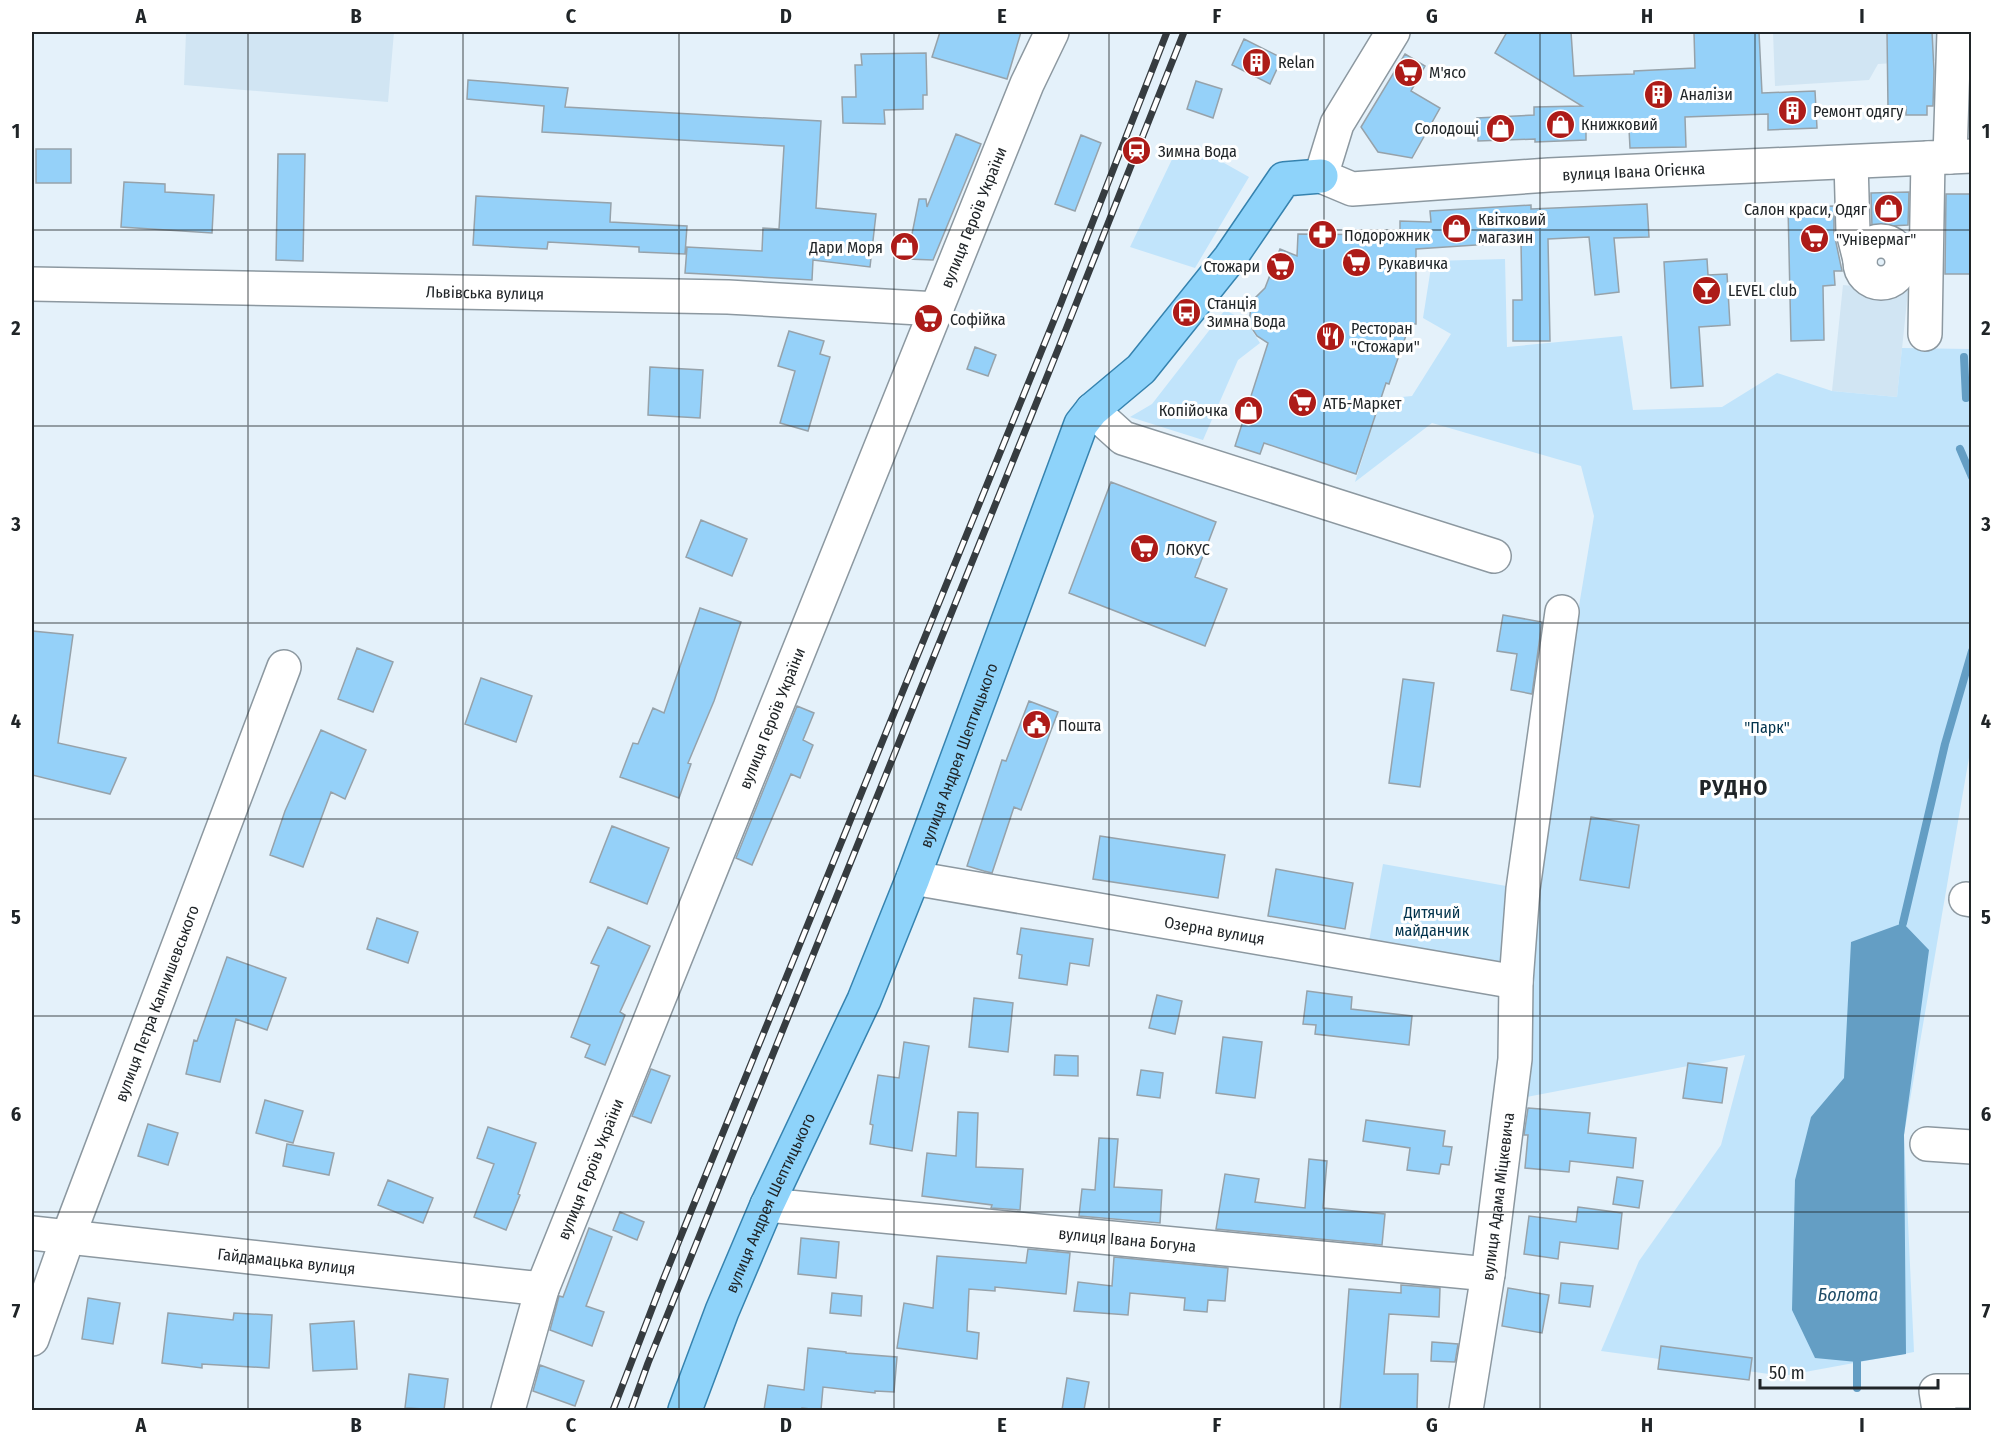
<svg xmlns="http://www.w3.org/2000/svg" width="2003" height="1442" viewBox="0 0 2003 1442" font-family="'Fira Sans Condensed',sans-serif">
<rect width="100%" height="100%" fill="#e4f1fa"/>
<path fill="#d1e5f3" d="M 186,32 L 394,32 L 388,102 L 184,85 Z
M 1773,32 L 1949,32 L 1947,60 L 1878,64 L 1869,80 L 1775,86 Z
M 1843,285 L 1908,291 L 1897,397 L 1832,391 Z"/>
<path fill="#c1e4fb" d="M 1184,146 L 1217,159 L 1249,177 L 1195,268 L 1130,247 L 1176,151 Z
M 1505,259 L 1507,347 L 1622,336 L 1633,410 L 1722,407 L 1777,373 L 1832,391 L 1897,397 L 1902,348 L 1971,349 L 1971,746 L 1904,1135 L 1914,1352 L 1783,1376 L 1601,1351 L 1639,1261 L 1721,1145 L 1745,1055 L 1522,1098 L 1539,846 L 1594,516 L 1581,466 L 1432,423 L 1355,482 L 1381,399 L 1412,396 L 1451,334 L 1423,318 L 1432,261 Z
M 1225,310 L 1246,321 L 1260,343 L 1238,360 L 1203,440 L 1130,417 L 1152,404 Z
M 1383,864 L 1523,889 L 1516,982 L 1366,958 Z"/>
<path fill="#649ec4" d="M 1903,923 L 1929,950 L 1904,1135 L 1906,1354 L 1857,1362 L 1815,1358 L 1792,1310 L 1795,1180 L 1811,1117 L 1844,1078 L 1851,942 Z"/>
<g fill="none" stroke-linecap="round" stroke-linejoin="round">
<path stroke="#649ec4" stroke-width="8" d="M 1964,357 L 1966,398
M 1960,449 L 1972,477
M 1903,923 L 1945,744 L 1972,651
M 1857,1362 L 1857,1388"/>
</g>
<path fill="#95d1f9" stroke="#96a2aa" stroke-width="1.5" d="M 940,32 L 1021,32 L 1007,79 L 932,57 Z
M 1507,32 L 1571,32 L 1574,76 L 1634,74 L 1634,71 L 1695,68 L 1694,32 L 1759,32 L 1762,93 L 1815,91 L 1817,128 L 1768,130 L 1768,114 L 1685,117 L 1686,147 L 1630,148 L 1629,129 L 1586,131 L 1586,140 L 1535,142 L 1535,139 L 1478,141 L 1477,118 L 1534,115 L 1534,107 L 1582,106 L 1495,53 Z
M 1887,32 L 1932,32 L 1934,71 L 1933,106 L 1927,106 L 1927,115 L 1906,115 L 1906,107 L 1888,107 Z
M 1244,39 L 1282,58 L 1270,84 L 1232,65 Z
M 926,53 L 927,95 L 923,95 L 923,109 L 884,110 L 885,124 L 843,123 L 842,97 L 856,97 L 855,65 L 862,65 L 861,54 Z
M 1405,54 L 1425,66 L 1411,91 L 1440,108 L 1412,158 L 1378,152 L 1361,127 Z
M 468,80 L 568,88 L 565,107 L 821,121 L 816,208 L 876,214 L 870,267 L 813,260 L 812,280 L 685,273 L 687,247 L 762,251 L 763,228 L 779,229 L 784,146 L 542,132 L 544,106 L 467,99 Z
M 1196,81 L 1222,89 L 1213,118 L 1187,109 Z
M 956,134 L 981,144 L 933,260 L 907,259 L 919,199 L 926,199 L 927,207 Z
M 1081,135 L 1101,143 L 1075,211 L 1055,204 Z
M 36,149 L 71,149 L 71,183 L 36,183 Z
M 278,154 L 305,154 L 303,261 L 276,260 Z
M 124,182 L 165,184 L 165,192 L 214,195 L 212,233 L 121,227 Z
M 1909,192 L 1908,225 L 1872,227 L 1871,193 Z
M 1946,194 L 1971,194 L 1971,274 L 1945,274 Z
M 476,196 L 611,203 L 610,222 L 687,226 L 685,254 L 639,252 L 639,247 L 548,242 L 547,249 L 473,245 Z
M 1647,204 L 1649,237 L 1614,238 L 1619,292 L 1595,295 L 1589,237 L 1548,239 L 1550,341 L 1513,341 L 1513,300 L 1522,300 L 1521,242 L 1416,249 L 1416,324 L 1410,324 L 1389,384 L 1386,383 L 1356,474 L 1264,443 L 1260,454 L 1235,446 L 1268,343 L 1257,336 L 1249,324 L 1251,306 L 1253,300 L 1265,288 L 1280,249 L 1297,256 L 1298,234 L 1400,235 L 1400,221 L 1431,222 L 1430,211 L 1531,205 L 1531,209 Z
M 1834,206 L 1834,233 L 1842,271 L 1834,271 L 1835,285 L 1823,286 L 1824,340 L 1791,341 L 1788,207 Z
M 1707,259 L 1708,275 L 1727,274 L 1730,325 L 1699,327 L 1703,386 L 1671,388 L 1664,262 Z
M 789,331 L 824,341 L 820,354 L 830,357 L 808,431 L 780,423 L 795,371 L 778,366 Z
M 975,347 L 996,355 L 988,376 L 967,369 Z
M 650,367 L 703,370 L 700,418 L 648,415 Z
M 1111,482 L 1216,522 L 1195,577 L 1227,589 L 1205,646 L 1069,593 Z
M 701,520 L 747,539 L 732,576 L 686,557 Z
M 700,608 L 741,622 L 714,701 L 688,763 L 691,764 L 679,798 L 620,777 L 633,743 L 638,744 L 653,708 L 664,713 Z
M 1503,615 L 1542,622 L 1532,694 L 1511,690 L 1517,654 L 1497,651 Z
M 32,631 L 73,635 L 58,743 L 126,758 L 110,794 L 32,775 Z
M 357,648 L 393,662 L 373,712 L 338,699 Z
M 481,678 L 532,696 L 516,742 L 465,724 Z
M 1403,679 L 1434,683 L 1420,787 L 1389,783 Z
M 1029,701 L 1058,712 L 1021,810 L 1014,807 L 992,873 L 984,871 L 967,866 L 1002,760 L 1006,761 Z
M 797,706 L 814,713 L 803,740 L 813,745 L 800,778 L 791,774 L 752,865 L 736,858 Z
M 321,730 L 366,750 L 345,799 L 331,792 L 303,867 L 270,855 L 285,811 Z
M 1591,817 L 1639,825 L 1629,888 L 1580,880 Z
M 612,826 L 669,848 L 647,904 L 590,882 Z
M 1100,836 L 1225,855 L 1218,898 L 1093,879 Z
M 1276,869 L 1353,883 L 1345,929 L 1268,916 Z
M 377,918 L 418,932 L 408,963 L 367,949 Z
M 608,927 L 650,946 L 620,1012 L 625,1015 L 605,1065 L 585,1057 L 590,1045 L 571,1037 L 599,966 L 591,963 Z
M 1021,928 L 1093,939 L 1089,966 L 1070,963 L 1067,985 L 1019,978 L 1022,955 L 1017,954 Z
M 227,957 L 286,978 L 267,1030 L 236,1019 L 220,1082 L 186,1074 L 194,1040 L 197,1041 Z
M 1307,991 L 1352,997 L 1351,1009 L 1412,1016 L 1409,1045 L 1315,1034 L 1316,1025 L 1303,1024 Z
M 1157,995 L 1182,1001 L 1175,1034 L 1149,1028 Z
M 974,998 L 1013,1003 L 1008,1052 L 969,1047 Z
M 1223,1037 L 1262,1042 L 1255,1098 L 1216,1093 Z
M 904,1042 L 929,1046 L 912,1151 L 870,1144 L 873,1125 L 870,1124 L 878,1075 L 899,1078 Z
M 1055,1055 L 1078,1056 L 1078,1076 L 1054,1075 Z
M 1688,1063 L 1727,1068 L 1722,1103 L 1683,1098 Z
M 651,1069 L 670,1076 L 651,1123 L 632,1116 Z
M 1141,1070 L 1163,1073 L 1160,1098 L 1137,1095 Z
M 265,1100 L 303,1111 L 293,1143 L 256,1133 Z
M 1528,1108 L 1590,1113 L 1588,1133 L 1636,1138 L 1633,1168 L 1570,1161 L 1569,1172 L 1525,1168 L 1528,1135 L 1524,1135 Z
M 958,1112 L 978,1113 L 976,1167 L 1023,1169 L 1020,1210 L 991,1208 L 992,1205 L 922,1196 L 927,1153 L 956,1156 Z
M 1366,1120 L 1445,1131 L 1443,1146 L 1452,1147 L 1449,1165 L 1441,1164 L 1439,1174 L 1407,1170 L 1410,1148 L 1363,1141 Z
M 148,1124 L 178,1133 L 168,1165 L 138,1156 Z
M 488,1127 L 536,1143 L 518,1194 L 520,1195 L 506,1230 L 474,1217 L 494,1164 L 477,1158 Z
M 1099,1138 L 1118,1139 L 1114,1187 L 1162,1190 L 1160,1223 L 1079,1216 L 1082,1189 L 1095,1190 Z
M 287,1144 L 334,1153 L 329,1175 L 283,1166 Z
M 1309,1159 L 1327,1161 L 1323,1208 L 1385,1214 L 1382,1245 L 1216,1229 L 1225,1174 L 1259,1179 L 1255,1202 L 1305,1208 Z
M 1617,1177 L 1643,1181 L 1639,1208 L 1613,1204 Z
M 388,1180 L 433,1198 L 423,1223 L 378,1205 Z
M 1578,1207 L 1622,1213 L 1618,1249 L 1560,1242 L 1558,1259 L 1524,1254 L 1529,1216 L 1576,1222 Z
M 620,1212 L 644,1222 L 637,1240 L 613,1230 Z
M 589,1228 L 612,1237 L 586,1306 L 604,1312 L 592,1346 L 550,1330 L 559,1296 L 563,1297 Z
M 801,1238 L 839,1242 L 836,1278 L 798,1274 Z
M 1028,1249 L 1070,1253 L 1066,1294 L 995,1287 L 995,1291 L 969,1289 L 967,1331 L 979,1333 L 977,1359 L 897,1348 L 904,1303 L 933,1308 L 937,1256 L 1026,1263 Z
M 1114,1257 L 1228,1268 L 1225,1301 L 1208,1300 L 1207,1312 L 1184,1310 L 1185,1298 L 1130,1293 L 1128,1315 L 1074,1311 L 1078,1282 L 1112,1286 Z
M 1561,1283 L 1593,1286 L 1590,1307 L 1559,1303 Z
M 1401,1285 L 1440,1288 L 1439,1317 L 1389,1314 L 1384,1374 L 1418,1374 L 1417,1409 L 1340,1410 L 1349,1289 L 1401,1293 Z
M 1508,1288 L 1549,1295 L 1542,1333 L 1502,1326 Z
M 832,1293 L 862,1296 L 861,1316 L 830,1313 Z
M 88,1298 L 120,1303 L 113,1344 L 82,1339 Z
M 168,1313 L 233,1320 L 234,1313 L 272,1315 L 269,1368 L 202,1364 L 202,1368 L 162,1363 Z
M 354,1321 L 357,1369 L 313,1371 L 310,1324 Z
M 1432,1342 L 1458,1344 L 1455,1362 L 1431,1361 Z
M 1661,1346 L 1752,1358 L 1749,1380 L 1658,1369 Z
M 808,1348 L 846,1352 L 846,1353 L 897,1357 L 894,1392 L 875,1391 L 875,1393 L 823,1387 L 821,1410 L 802,1408 L 802,1410 L 764,1410 L 768,1385 L 804,1390 Z
M 540,1365 L 584,1381 L 575,1406 L 533,1391 Z
M 409,1374 L 448,1379 L 444,1410 L 405,1408 Z
M 1067,1378 L 1089,1382 L 1084,1410 L 1062,1410 Z"/>
<g fill="none" stroke-linecap="round" stroke-linejoin="round">
<defs>
<g id="minor">
<path id="s1" d="M 1393,32 L 1337,124 L 1321,176 L 1352,189 L 1549,175 L 1972,156"/>
<path d="M 1950,157 L 1954,32"/>
<path d="M 1851,162 L 1853,232 L 1860,260"/>
<circle cx="1881" cy="262" r="21"/>
<path id="s2" d="M 32,284 L 728,297 L 937,309"/>
<path d="M 1925,334 L 1928,158"/>
<path d="M 1092,410 L 1123,438 L 1494,556"/>
<path id="s3" d="M 913,878 L 1516,982"/>
<path d="M 1966,899 L 1972,900"/>
<path d="M 1927,1144 L 1972,1147"/>
<path id="s4" d="M 767,1205 L 1488,1274"/>
<path id="s5" d="M 32,1233 L 542,1289"/>
<path id="s6" d="M 32,1339 L 68,1237 L 284,667"/>
<path id="s7" d="M 508,1410 L 542,1289 L 1027,84 L 1052,32"/>
<path id="s8" d="M 1466,1410 L 1488,1274 L 1515,1059 L 1516,982 L 1523,889 L 1562,612"/>
<path d="M 1939,1410 L 1936,1391 L 1972,1391"/>
</g>
<g id="major">
<path id="s9" d="M 685,1410 L 722,1311 L 767,1205 L 864,1000 L 913,878 L 1081,424 L 1092,410 L 1141,369 L 1230,258 L 1284,179 L 1321,176"/>
</g>
</defs>
<use href="#minor" stroke="#8c98a0" stroke-width="36"/>
<use href="#major" stroke="#3683af" stroke-width="36"/>
<use href="#minor" stroke="#fff" stroke-width="33"/>
<use href="#major" stroke="#8ed3fa" stroke-width="33"/>
<defs>
<path id="rail" d="M 613,1410 L 663,1280 L 1061,303 L 1167,32
M 631,1410 L 648,1363 L 1059,347 L 1184,32"/>
</defs>
<use href="#rail" stroke="#363c40" stroke-width="7"/>
<use href="#rail" stroke="#fff" stroke-width="4.5" stroke-dasharray="14" stroke-linecap="butt"/>
</g>
<path fill="none" stroke="#202528" stroke-width="1.5" stroke-opacity="0.55" d="M 248,32 L 248,1410M 463,32 L 463,1410M 679,32 L 679,1410M 894,32 L 894,1410M 1109,32 L 1109,1410M 1324,32 L 1324,1410M 1540,32 L 1540,1410M 1755,32 L 1755,1410M 32,230 L 1972,230M 32,426 L 1972,426M 32,623 L 1972,623M 32,819 L 1972,819M 32,1016 L 1972,1016M 32,1212 L 1972,1212"/>
<defs>
<symbol id="building-disc" viewBox="-11 -11 22 22"><circle r="9.5" fill="#ad1b18" stroke="#fff"/><path d="M-4-6H4V6H1V3H-1V6H-4ZM-2.5-4.3h1.7v1.8h-1.7ZM.8-4.3h1.7v1.8H.8ZM-2.5-1h1.7V.8h-1.7ZM.8-1h1.7V.8H.8Z" fill="#fff"/></symbol>
<symbol id="supermarket-disc" viewBox="-11 -11 22 22"><circle r="9.5" fill="#ad1b18" stroke="#fff"/><path d="M-6-5.5h2.5l.6 2H6L4.5 2H-2.5L-4.4-4H-6ZM-1.5 3.2a1.3 1.3 0 1 0 .1 0ZM3 3.2a1.3 1.3 0 1 0 .1 0Z" fill="#fff"/></symbol>
<symbol id="shop-disc" viewBox="-11 -11 22 22"><circle r="9.5" fill="#ad1b18" stroke="#fff"/><path d="M-5-2.5h2.3a2.7 3.5 0 0 1 5.4 0H5L5.5 6h-11ZM-1.5-2.5h3a1.5 2.3 0 0 0-3 0Z" fill="#fff"/></symbol>
<symbol id="station-disc" viewBox="-11 -11 22 22"><circle r="9.5" fill="#ad1b18" stroke="#fff"/><path d="M-3-6H3Q5-6 5-4V2Q5 4 3 4L4.5 6H3L1.5 4h-3L-3 6H-4.5L-3 4Q-5 4-5 2V-4Q-5-6-3-6ZM-3.5-4v3h7v-3ZM-3.5 1v1.5H-2V1ZM2 1v1.5H3.5V1Z" fill="#fff"/></symbol>
<symbol id="pharmacy-disc" viewBox="-11 -11 22 22"><circle r="9.5" fill="#ad1b18" stroke="#fff"/><path d="M-2-6h4v4h4v4h-4v4h-4v-4h-4v-4h4Z" fill="#fff"/></symbol>
<symbol id="bar-disc" viewBox="-11 -11 22 22"><circle r="9.5" fill="#ad1b18" stroke="#fff"/><path d="M-6-5H6L.8 .8V4.5H3.5V6h-7V4.5H-.8V.8Z" fill="#fff"/></symbol>
<symbol id="bus-disc" viewBox="-11 -11 22 22"><circle r="9.5" fill="#ad1b18" stroke="#fff"/><path d="M-5-6H5V4H4V6H2V4H-2V6H-4V4H-5ZM-3.5-4V0h7V-4ZM-3.5 1.2v1.5H-2V1.2ZM2 1.2v1.5H3.5V1.2Z" fill="#fff"/></symbol>
<symbol id="restaurant-disc" viewBox="-11 -11 22 22"><circle r="9.5" fill="#ad1b18" stroke="#fff"/><path d="M-5-6h1v4h1v-4h1v4h1v-4h1v5L-1.5 .5V6h-2V.5L-5-1ZM5-6V6H3V1.5H1.5Q1.5-4 5-6Z" fill="#fff"/></symbol>
<symbol id="civic-disc" viewBox="-11 -11 22 22"><circle r="9.5" fill="#ad1b18" stroke="#fff"/><path d="M-.6-6.5H3V-4.5H.6V-3L4-1V1h2V6H-6V1h2V-1L-.6-3ZM-1.2 2.5V6h2.4V2.5Z" fill="#fff"/></symbol>
</defs>
<g fill-rule="evenodd">
<use href="#building-disc" x="1240" y="46" width="33" height="33"/>
<use href="#supermarket-disc" x="1392" y="56" width="33" height="33"/>
<use href="#building-disc" x="1642" y="78" width="33" height="33"/>
<use href="#building-disc" x="1776" y="94" width="33" height="33"/>
<use href="#shop-disc" x="1544" y="108" width="33" height="33"/>
<use href="#shop-disc" x="1484" y="112" width="33" height="33"/>
<use href="#station-disc" x="1120" y="134" width="33" height="33"/>
<use href="#shop-disc" x="1872" y="192" width="33" height="33"/>
<use href="#shop-disc" x="1440" y="212" width="33" height="33"/>
<use href="#pharmacy-disc" x="1306" y="218" width="33" height="33"/>
<use href="#supermarket-disc" x="1798" y="222" width="33" height="33"/>
<use href="#shop-disc" x="888" y="230" width="33" height="33"/>
<use href="#supermarket-disc" x="1340" y="246" width="33" height="33"/>
<use href="#supermarket-disc" x="1264" y="250" width="33" height="33"/>
<use href="#bar-disc" x="1690" y="274" width="33" height="33"/>
<use href="#bus-disc" x="1170" y="296" width="33" height="33"/>
<use href="#supermarket-disc" x="912" y="302" width="33" height="33"/>
<use href="#restaurant-disc" x="1314" y="320" width="33" height="33"/>
<use href="#supermarket-disc" x="1286" y="386" width="33" height="33"/>
<use href="#shop-disc" x="1232" y="394" width="33" height="33"/>
<use href="#supermarket-disc" x="1128" y="532" width="33" height="33"/>
<use href="#civic-disc" x="1020" y="708" width="33" height="33"/>
</g>
<g text-anchor="middle" stroke-width="6" stroke-linejoin="round" paint-order="stroke">
<g font-size="16" fill="#202528" stroke="#fff" text-anchor="start">
<text x="1278" y="68">Relan</text>
<text x="1429" y="78">М'ясо</text>
<text x="1680" y="100">Аналізи</text>
<text x="1813" y="117">Ремонт одягу</text>
<text x="1581" y="130">Книжковий</text>
<text x="1479" y="134" text-anchor="end">Солодощі</text>
<text x="1158" y="157">Зимна Вода</text>
<text x="1867" y="215" text-anchor="end">Салон краси, Одяг</text>
<text x="1478" y="225">Квітковий<tspan x="1478" dy="18">магазин</tspan></text>
<text x="1344" y="241">Подорожник</text>
<text x="1836" y="245">"Універмаг"</text>
<text x="883" y="253" text-anchor="end">Дари Моря</text>
<text x="1378" y="269">Рукавичка</text>
<text x="1260" y="272" text-anchor="end">Стожари</text>
<text x="1728" y="296">LEVEL club</text>
<text x="1207" y="309">Станція<tspan x="1207" dy="18">Зимна Вода</tspan></text>
<text x="950" y="325">Софійка</text>
<text x="1351" y="334">Ресторан<tspan x="1351" dy="18">"Стожари"</tspan></text>
<text x="1323" y="409">АТБ-Маркет</text>
<text x="1228" y="416" text-anchor="end">Копійочка</text>
<text x="1166" y="555">ЛОКУС</text>
<text x="1058" y="731">Пошта</text>
</g>
<g font-size="16" fill="#202528" stroke="#fff">
<text dy="6" stroke="none"><textPath href="#s1" startOffset="478">вулиця Івана Огієнка</textPath></text>
<text dy="6" stroke="none"><textPath href="#s7" startOffset="1281">вулиця Героїв України</textPath></text>
<text dy="6" stroke="none"><textPath href="#s2" startOffset="453">Львівська вулиця</textPath></text>
<text dy="6" stroke="none"><textPath href="#s7" startOffset="741">вулиця Героїв України</textPath></text>
<text dy="6" stroke="none"><textPath href="#s9" startOffset="710">вулиця Андрея Шептицького</textPath></text>
<text dy="6" stroke="none"><textPath href="#s3" startOffset="306">Озерна вулиця</textPath></text>
<text dy="6" stroke="none"><textPath href="#s6" startOffset="358">вулиця Петра Калнишевського</textPath></text>
<text dy="6" stroke="none"><textPath href="#s7" startOffset="255">вулиця Героїв України</textPath></text>
<text dy="6" stroke="none"><textPath href="#s8" startOffset="216">вулиця Адама Міцкевича</textPath></text>
<text dy="6" stroke="none"><textPath href="#s9" startOffset="224">вулиця Андрея Шептицького</textPath></text>
<text dy="6" stroke="none"><textPath href="#s4" startOffset="362">вулиця Івана Богуна</textPath></text>
<text dy="6" stroke="none"><textPath href="#s5" startOffset="256">Гайдамацька вулиця</textPath></text>
</g>
<g font-size="16" fill="#00324c" stroke="#fff">
<text x="1767" y="733">"Парк"</text>
<text x="1432" y="918">Дитячий<tspan x="1432" dy="18">майданчик</tspan></text>
</g>
<g font-size="18" font-style="italic" fill="#1e4c67" stroke="#fff">
<text x="1848" y="1301">Болота</text>
</g>
<g font-size="22" font-weight="bold" letter-spacing="1.5" fill="#202528" stroke="#fff">
<text x="1734" y="795">РУДНО</text>
</g>
</g>
<rect width="2003" height="1442" fill="none" stroke="#ffffff" stroke-width="66"/>
<path d="M1760 1379v9h178v-9" fill="none" stroke="#202528" stroke-width="3"/>
<text x="1769" y="1379" font-size="18" fill="#202528" stroke="#ffffff" stroke-width="4.5" paint-order="stroke">50 m</text>
<rect x="33" y="33" width="1937" height="1376" fill="none" stroke="#202528" stroke-width="2"/>
<g font-size="20" text-anchor="middle" font-weight="bold" fill="#202528">
<text x="141" y="23">A</text>
<text x="356" y="23">B</text>
<text x="571" y="23">C</text>
<text x="786" y="23">D</text>
<text x="1002" y="23">E</text>
<text x="1217" y="23">F</text>
<text x="1432" y="23">G</text>
<text x="1647" y="23">H</text>
<text x="1862" y="23">I</text>
<text x="16" y="138">1</text>
<text x="1986" y="138">1</text>
<text x="16" y="335">2</text>
<text x="1986" y="335">2</text>
<text x="16" y="531">3</text>
<text x="1986" y="531">3</text>
<text x="16" y="728">4</text>
<text x="1986" y="728">4</text>
<text x="16" y="924">5</text>
<text x="1986" y="924">5</text>
<text x="16" y="1121">6</text>
<text x="1986" y="1121">6</text>
<text x="16" y="1318">7</text>
<text x="1986" y="1318">7</text>
<text x="141" y="1432">A</text>
<text x="356" y="1432">B</text>
<text x="571" y="1432">C</text>
<text x="786" y="1432">D</text>
<text x="1002" y="1432">E</text>
<text x="1217" y="1432">F</text>
<text x="1432" y="1432">G</text>
<text x="1647" y="1432">H</text>
<text x="1862" y="1432">I</text>
</g>
</svg>
